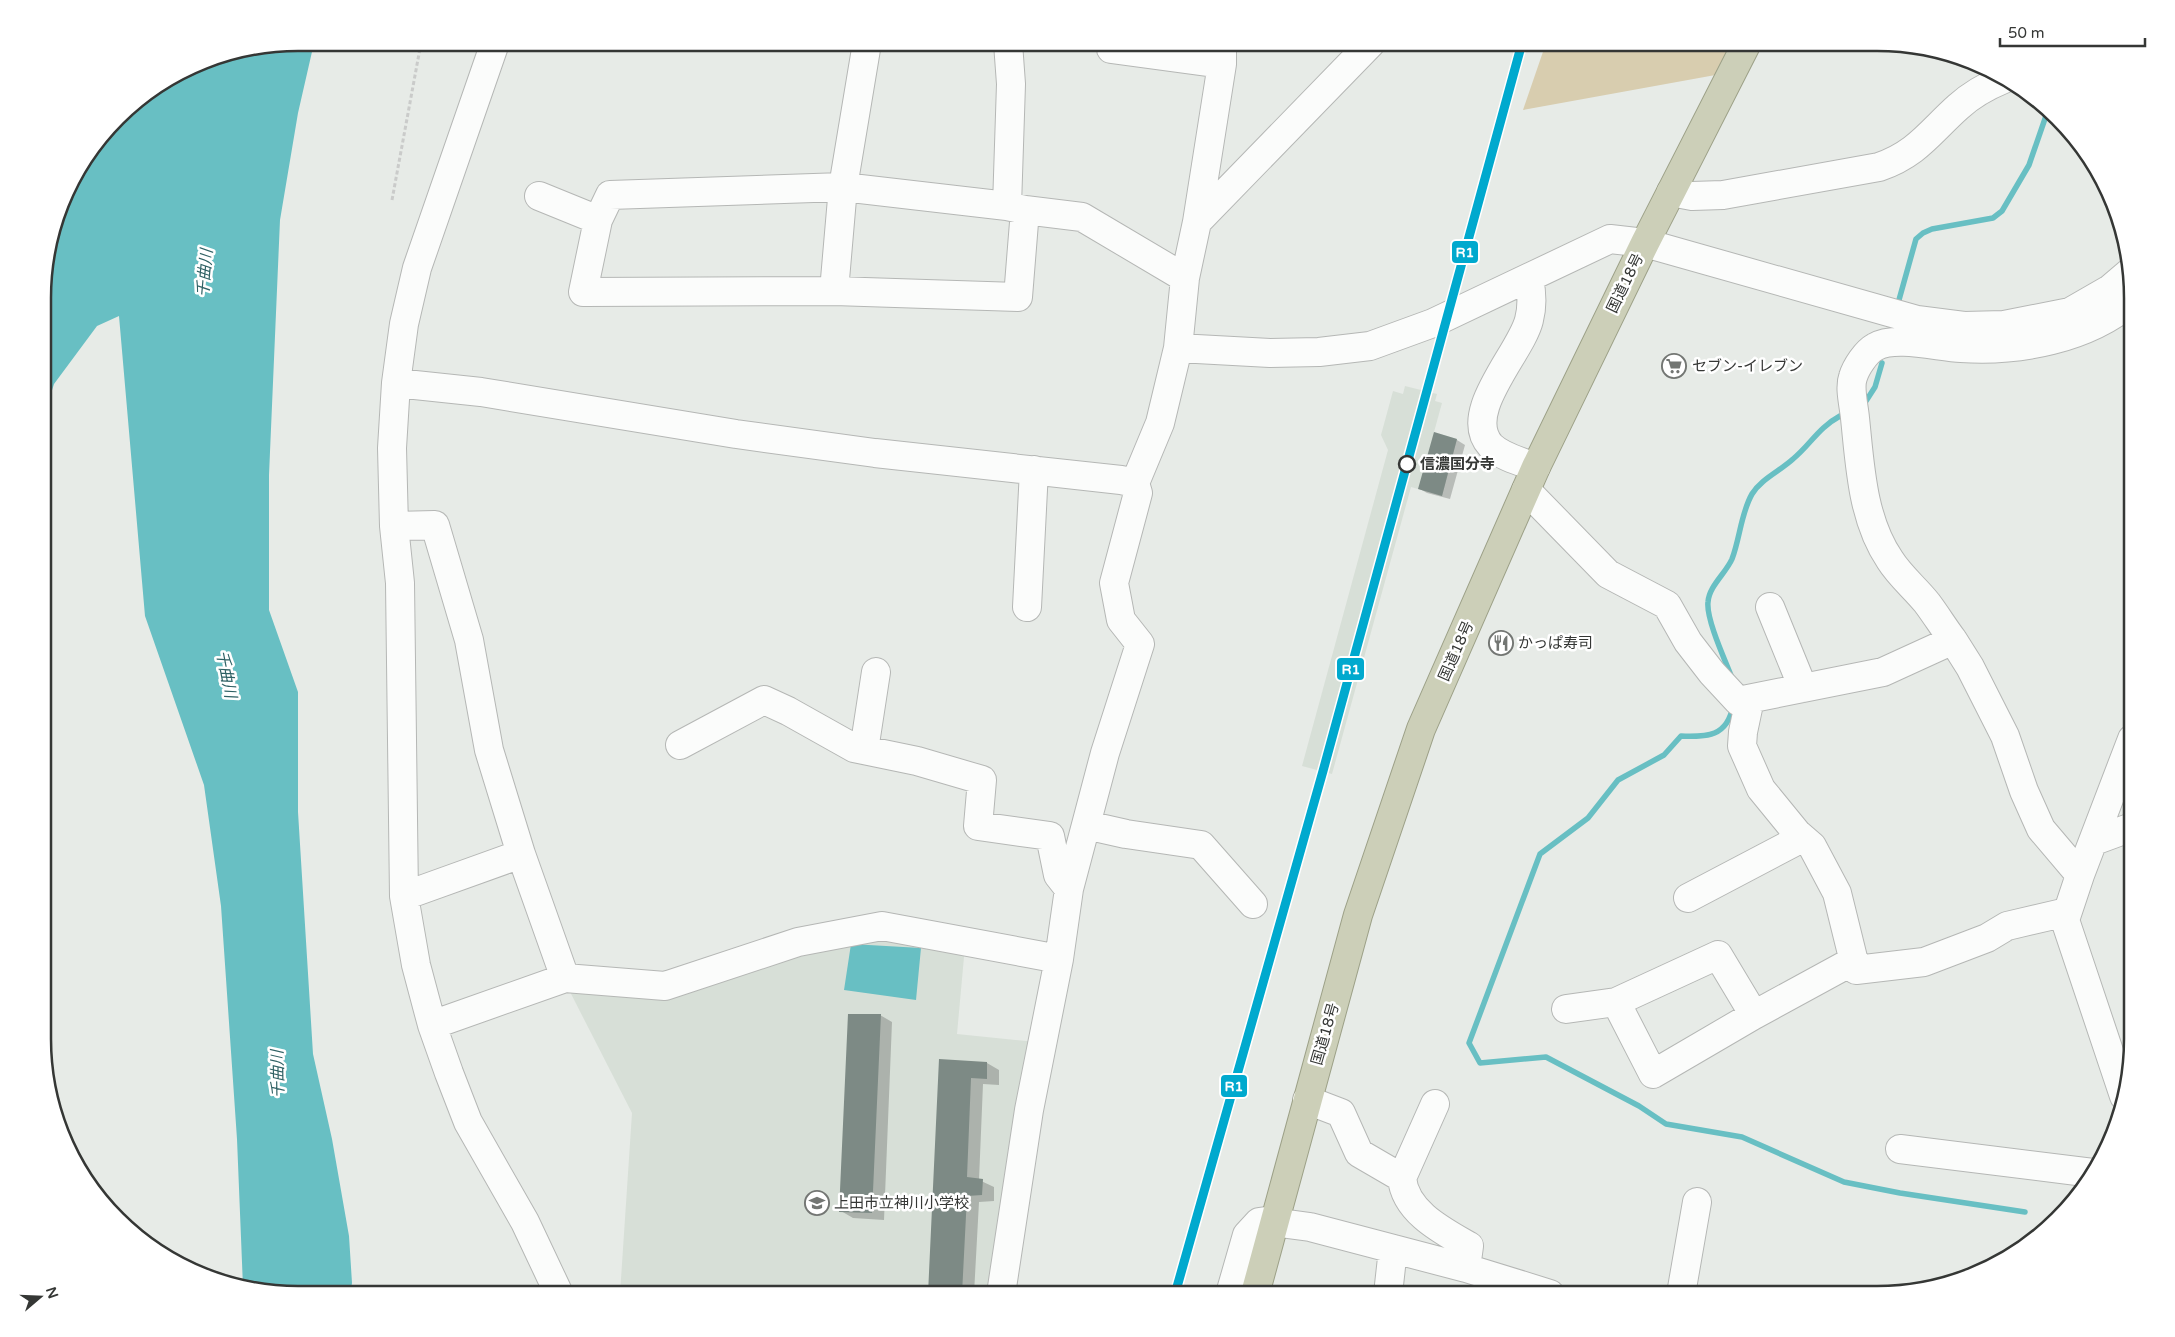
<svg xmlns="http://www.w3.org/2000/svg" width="2175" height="1337" viewBox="0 0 2175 1337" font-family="'Varela Round','Noto Sans JP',sans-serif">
<rect width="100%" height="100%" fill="#e7ebe7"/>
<path fill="#d7dfd7" d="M 1405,386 L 1437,394 L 1435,401 L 1442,403 L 1434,432 L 1457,439 L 1442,496 L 1411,487 L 1332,774 L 1302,766 L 1388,450 L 1381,435 L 1393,391 L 1403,394 Z
M 880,931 L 965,946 L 957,1034 L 1036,1042 L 991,1294 L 620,1294 L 632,1113 L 567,986 L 666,991 Z"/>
<path fill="#d8cdaf" d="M 1546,43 L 1747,43 L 1732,72 L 1523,110 Z"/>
<path fill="#68bfc3" d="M 298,43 L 314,43 L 298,113 L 280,220 L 269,475 L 269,610 L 298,692 L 298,812 L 313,1054 L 332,1139 L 349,1236 L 352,1283 L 350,1294 L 298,1294 L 243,1287 L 237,1139 L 221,906 L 204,785 L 145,616 L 119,316 L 97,326 L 54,384 L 45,412 L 45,265 L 69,185 L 129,106 L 201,62 Z
M 851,944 L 921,948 L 916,1000 L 844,990 Z"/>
<path fill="#0003" d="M 1435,434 L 1457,440 L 1465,445 L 1450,499 L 1427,493 L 1420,489 Z
M 880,1015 L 892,1022 L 884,1220 L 853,1218 L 841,1211 Z
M 940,1061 L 987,1063 L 999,1070 L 999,1085 L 983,1084 L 979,1180 L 994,1187 L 994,1201 L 979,1202 L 974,1294 L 930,1294 Z"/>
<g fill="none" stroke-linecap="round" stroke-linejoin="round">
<path stroke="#68bfc3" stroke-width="5.5" d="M 1897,307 L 1916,239 L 1923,233 L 1932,229 L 1993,218 L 2002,211 L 2029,165 L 2048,110
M 1866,401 L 1875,387 L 1882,363
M 1732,678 C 1725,660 1706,619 1708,602 C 1709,586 1726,573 1732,559 C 1740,538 1741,513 1752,494 C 1761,479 1780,471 1793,459 C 1811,444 1818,428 1840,416
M 1733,706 C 1727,737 1707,737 1681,736 L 1664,755 L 1618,780 L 1588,818 L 1540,854 L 1469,1043 L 1480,1063 L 1546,1057 L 1639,1106 L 1666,1124 L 1742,1137 L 1844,1182 L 1900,1193 L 2025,1212"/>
</g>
<path fill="#7d8a85" d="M 1434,432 L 1457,439 L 1442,496 L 1418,489 Z
M 848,1014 L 881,1014 L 872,1213 L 839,1212 Z
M 939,1059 L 987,1062 L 987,1079 L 971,1078 L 967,1177 L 983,1179 L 982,1195 L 967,1196 L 962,1294 L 928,1294 Z"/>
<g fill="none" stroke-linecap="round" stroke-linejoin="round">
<defs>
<path id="minor" d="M 495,43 L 417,268 L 404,324 L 396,383 L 392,448 L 394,526 L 400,583 L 404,896 L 416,965 L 432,1025 L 449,1073 L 468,1122 L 525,1222 L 559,1294
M 1111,49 L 1222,64
M 843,187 L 1007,206 L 1025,210 L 1018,297 L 834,291 L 583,292 L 598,220 L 610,195 Z
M 1671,192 L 1692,196 L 1723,195 L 1879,167 C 1917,154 1930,132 1958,107 C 1972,94 1987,86 2004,79
M 539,196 L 598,220
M 1007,206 L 1011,84 L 1008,43
M 1025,210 L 1082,217 L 1185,278
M 1197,222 L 1371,43
M 1529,279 C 1532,293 1533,305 1529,320 C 1521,353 1460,413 1491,446 C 1502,457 1522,462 1536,467
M 834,291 L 843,187 L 867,43
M 1178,348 L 1270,353 L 1319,352 L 1370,346 L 1433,323 L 1610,239 L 1645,243 L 1917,320 L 1964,326 L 2004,325 L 2070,312 L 2110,289 L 2130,272
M 396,383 L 481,392 L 736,434 L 875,453 L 1121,480 L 1135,483
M 1526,490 L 1608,574 L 1667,605 L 1688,642 L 1712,673 L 1738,701 L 1883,672 L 1953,640 L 1970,667 L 2005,736 L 2024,791 L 2041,829 L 2080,875
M 394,526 L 435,525 L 469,640 L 489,750 L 521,854 L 404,896
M 1027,607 L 1034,470
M 1770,607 L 1803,688
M 1953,640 C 1944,628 1936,615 1927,603 C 1915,588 1900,576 1890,560 C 1862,519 1860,465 1855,418 C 1854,406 1849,388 1853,377 C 1856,367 1866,352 1875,347 C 1895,335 1938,347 1961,348 C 2019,352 2087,339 2132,301
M 1750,699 L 1743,732 L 1742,746 L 1761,789 L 1797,833 L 1812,846 L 1837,893 L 1856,970 L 1924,962 L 1987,938 L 2007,926 L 2067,912
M 680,745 L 764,700 L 788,711 L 854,748 L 917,761 L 982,780 L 978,826 L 1050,836 L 1058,875 L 1069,889
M 864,750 L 876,672
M 1086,825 L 1126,834 L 1201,845 L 1253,904
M 2094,841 L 2132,827
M 1688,898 L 1802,838
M 565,978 L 665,986 L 798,942 L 882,926 L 1059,959
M 1616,1002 L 1653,1074 L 1754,1015 L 1853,961
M 1566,1009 L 1616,1002 L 1718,955 L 1754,1015
M 432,1025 L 565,978 L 521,854
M 2124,1096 L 2065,920 L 2080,875 L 2132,739
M 1307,1100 L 1341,1113 L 1359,1153 L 1402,1178
M 1435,1104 L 1402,1178 C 1405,1212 1443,1231 1469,1246 L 1466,1268
M 1900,1149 L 2093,1173
M 1001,1294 L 1029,1110 L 1059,959 L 1069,889 L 1105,753 L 1140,644 L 1121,620 L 1114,583 L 1138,493 L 1135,483 L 1160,423 L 1178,348 L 1185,278 L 1197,222 L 1222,64 L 1222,43
M 1230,1294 L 1247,1235 L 1259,1222 L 1266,1221 L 1310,1227 L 1466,1268 L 1550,1294
M 1388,1294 L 1393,1249
M 1681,1294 L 1697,1202"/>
<path id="highway" d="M 1255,1294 L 1358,915 L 1421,729 L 1536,467 L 1645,243 L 1747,43"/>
</defs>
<use href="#minor" stroke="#b5b7b5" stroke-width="30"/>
<use href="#highway" stroke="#9ca087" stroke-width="30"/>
<path stroke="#cacbca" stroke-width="3" stroke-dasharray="4 2.5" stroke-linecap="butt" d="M 392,200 L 421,43"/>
<use href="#minor" stroke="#fbfcfb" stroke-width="28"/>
<use href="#highway" stroke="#cccfb8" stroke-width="28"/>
<defs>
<path id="rail-1" d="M 1175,1294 L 1323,771 L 1522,43"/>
</defs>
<use href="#rail-1" stroke="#fff" stroke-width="12"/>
<use href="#rail-1" stroke="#00a9ce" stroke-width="9"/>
</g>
<defs>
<symbol id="supermarket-ring" viewBox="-11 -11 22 22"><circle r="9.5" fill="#fff" stroke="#737673" stroke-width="1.5"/><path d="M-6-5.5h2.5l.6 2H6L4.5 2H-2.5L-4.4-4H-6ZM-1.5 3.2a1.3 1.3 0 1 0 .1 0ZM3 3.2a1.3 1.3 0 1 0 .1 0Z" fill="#737673"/></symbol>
<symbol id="restaurant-ring" viewBox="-11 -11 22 22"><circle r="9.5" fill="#fff" stroke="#737673" stroke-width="1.5"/><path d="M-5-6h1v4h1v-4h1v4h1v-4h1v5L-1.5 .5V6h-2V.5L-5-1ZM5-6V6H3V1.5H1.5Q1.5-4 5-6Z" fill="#737673"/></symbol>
<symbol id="school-ring" viewBox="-11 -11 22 22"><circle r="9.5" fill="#fff" stroke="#737673" stroke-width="1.5"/><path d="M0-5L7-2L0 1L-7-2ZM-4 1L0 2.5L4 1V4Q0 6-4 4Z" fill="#737673"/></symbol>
</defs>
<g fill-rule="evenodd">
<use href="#supermarket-ring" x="1660" y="352" width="28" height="28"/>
<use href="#restaurant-ring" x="1487" y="629" width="28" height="28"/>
<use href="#school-ring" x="803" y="1189" width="28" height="28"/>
</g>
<circle fill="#fff" stroke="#353735" stroke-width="2.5" cx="1407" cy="464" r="8"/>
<g text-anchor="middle" stroke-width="5" stroke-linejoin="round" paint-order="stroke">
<g font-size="15" fill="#353735" stroke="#fff">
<text transform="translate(1625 283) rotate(-64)" y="5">国道18号</text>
<text transform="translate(1456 651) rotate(-66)" y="5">国道18号</text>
<text transform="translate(1325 1034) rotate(-74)" y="5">国道18号</text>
</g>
<g font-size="15" fill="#353735" stroke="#fff" text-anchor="start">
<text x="1692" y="371">セブン-イレブン</text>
<text x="1518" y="648">かっぱ寿司</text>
<text x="834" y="1208">上田市立神川小学校</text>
</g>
<g font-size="15" font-weight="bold" fill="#353735" stroke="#fff" text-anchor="start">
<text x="1420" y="469">信濃国分寺</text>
</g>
<g font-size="16" font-style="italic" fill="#2f6164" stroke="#fff">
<text transform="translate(204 273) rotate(-85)" y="6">千曲川</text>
<text transform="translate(227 674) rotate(79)" y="6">千曲川</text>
<text transform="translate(277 1074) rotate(-91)" y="6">千曲川</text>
</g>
</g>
<path d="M0 0H2175V1337H0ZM298 51H1877A247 247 0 0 1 2124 298V1039A247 247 0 0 1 1877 1286H298A247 247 0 0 1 51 1039V298A247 247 0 0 1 298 51Z" fill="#fff" fill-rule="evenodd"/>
<path fill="none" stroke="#353735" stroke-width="2.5" d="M298 51H1877A247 247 0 0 1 2124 298V1039A247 247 0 0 1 1877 1286H298A247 247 0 0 1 51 1039V298A247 247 0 0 1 298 51Z"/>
<g stroke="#fff" stroke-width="2">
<rect x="1451" y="240" width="28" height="24" rx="5" fill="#00a9ce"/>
<rect x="1336" y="657" width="29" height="24" rx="5" fill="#00a9ce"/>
<rect x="1220" y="1074" width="28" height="24" rx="5" fill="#00a9ce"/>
</g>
<g font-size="14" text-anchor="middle" font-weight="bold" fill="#fff">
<text x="1465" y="257">R1</text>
<text x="1351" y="674">R1</text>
<text x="1234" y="1091">R1</text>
</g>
<g transform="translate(40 1297) rotate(71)" stroke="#ffffff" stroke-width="4" paint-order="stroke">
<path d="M0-4L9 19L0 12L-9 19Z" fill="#353735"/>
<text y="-8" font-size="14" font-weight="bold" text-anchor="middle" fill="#353735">N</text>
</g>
<path d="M2000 38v8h145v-8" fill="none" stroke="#353735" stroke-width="2.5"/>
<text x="2008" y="38" font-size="15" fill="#353735" stroke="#ffffff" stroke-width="4" paint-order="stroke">50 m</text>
</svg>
